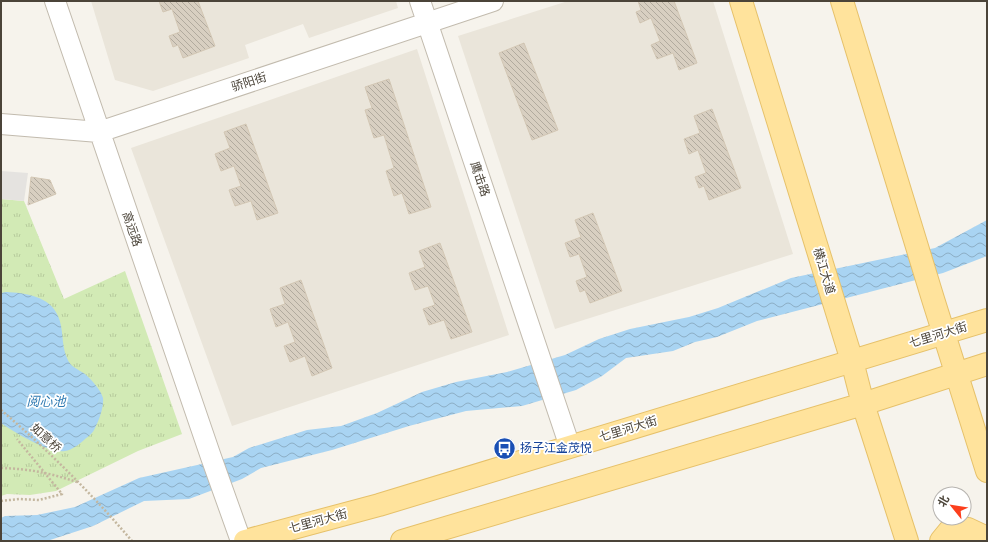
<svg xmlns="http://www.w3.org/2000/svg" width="988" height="542" viewBox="0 0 988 542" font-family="Karla,'Noto Sans SC',sans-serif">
<defs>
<pattern id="grass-tufts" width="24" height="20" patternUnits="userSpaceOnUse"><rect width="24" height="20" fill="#d2eab5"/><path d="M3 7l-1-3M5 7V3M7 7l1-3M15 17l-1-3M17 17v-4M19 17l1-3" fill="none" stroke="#b6ca9c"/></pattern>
<pattern id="water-waves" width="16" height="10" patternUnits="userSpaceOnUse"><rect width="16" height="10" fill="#a9d4f2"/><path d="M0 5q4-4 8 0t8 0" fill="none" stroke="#8caec5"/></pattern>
<pattern id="building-back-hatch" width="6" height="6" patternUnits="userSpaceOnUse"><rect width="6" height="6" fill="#d8cfc1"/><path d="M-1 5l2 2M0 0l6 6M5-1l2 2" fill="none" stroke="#b1aa9e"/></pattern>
</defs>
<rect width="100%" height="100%" fill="#f6f3ec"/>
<path fill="#eae5da" d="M 91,1 L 396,1 L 398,8 L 309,38 L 303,24 L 245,45 L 249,58 L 153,91 L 115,80 Z
M 568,1 L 713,1 L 793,254 L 555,329 L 458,36 Z
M 417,49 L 509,335 L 232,426 L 131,148 Z"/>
<path fill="url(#grass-tufts)" d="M 1,199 L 24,201 L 64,299 L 125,271 L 182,434 L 138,451 L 56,491 L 30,495 L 7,494 L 1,496 Z"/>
<path fill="#e5e3e0" d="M 1,171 L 28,173 L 24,201 L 1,199 Z"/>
<path fill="url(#water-waves)" d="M 987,220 L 987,256 L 943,273 L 757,321 L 717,337 L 695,342 L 673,351 L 626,358 L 602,376 L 576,390 L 522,406 L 466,411 L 409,426 L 332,450 L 261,468 L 242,479 L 189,499 L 144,501 L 93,526 L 47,541 L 1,541 L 1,518 L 5,516 L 37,515 L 75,507 L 139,478 L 233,457 L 249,448 L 307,430 L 341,426 L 377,413 L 422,392 L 456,382 L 507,372 L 565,355 L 599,339 L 630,329 L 689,317 L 718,308 L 791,278 L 935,248 Z
M 6,292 C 25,293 50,296 58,316 C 64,329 61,345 67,358 C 70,367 78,369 85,374 C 91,379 101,390 103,398 C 104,407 99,420 95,428 C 93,433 89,436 85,439 C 80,444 72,450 65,451 C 50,454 14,432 1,423 L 1,293 Z"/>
<path fill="url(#building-back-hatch)" stroke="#d3c7b4" d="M 159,1 L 198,1 L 215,46 L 183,58 L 178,45 L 173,47 L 169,36 L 180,32 L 172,9 L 163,12 Z
M 638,1 L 674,1 L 697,63 L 679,70 L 673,53 L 657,59 L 651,45 L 660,41 L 651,18 L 640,23 L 636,12 L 641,10 Z
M 524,43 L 558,130 L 532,140 L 499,53 Z
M 389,79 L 431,207 L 409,214 L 402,193 L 394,196 L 386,171 L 394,168 L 384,135 L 374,138 L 365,110 L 372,108 L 365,87 Z
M 712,109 L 741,188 L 709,200 L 704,186 L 699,188 L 695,177 L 706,173 L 698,150 L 689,154 L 684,139 L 700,133 L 694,116 Z
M 246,124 L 278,213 L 257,220 L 251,201 L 235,206 L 229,190 L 241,186 L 234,166 L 221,171 L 215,154 L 230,148 L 224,132 Z
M 31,177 L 50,180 L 56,194 L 28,205 Z
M 593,213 L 622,291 L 590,303 L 585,290 L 580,292 L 576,281 L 587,277 L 579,254 L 570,257 L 565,243 L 581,237 L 575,220 Z
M 440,243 L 472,332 L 451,339 L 444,320 L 429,325 L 423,309 L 435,305 L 428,286 L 415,290 L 409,273 L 425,267 L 419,251 Z
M 301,280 L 332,368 L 312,376 L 305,356 L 290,362 L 284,346 L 295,342 L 288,322 L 276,327 L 270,309 L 285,304 L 280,288 Z"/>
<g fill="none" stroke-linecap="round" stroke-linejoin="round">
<defs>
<path id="minor" d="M 55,1 L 211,457 L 241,541
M 420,1 L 570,447
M 1,124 L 99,132 L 493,1"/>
<path id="major" d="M 741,1 L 852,361 L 863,404 L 907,541
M 842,1 L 933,299 L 987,471
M 245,541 L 379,505 L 987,320
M 402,541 L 863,404 L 987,364
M 941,541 L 950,530 L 968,529 L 987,538"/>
</defs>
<use href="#minor" stroke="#c2bbae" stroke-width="22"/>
<use href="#major" stroke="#e6c16a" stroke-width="24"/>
<path stroke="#c4b79f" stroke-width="2.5" stroke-dasharray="2 2" stroke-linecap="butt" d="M 1,410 C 48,450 92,494 132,541
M 1,501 L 19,499 L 39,500 L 62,494 L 17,439"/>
<use href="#minor" stroke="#fff" stroke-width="20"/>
<use href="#major" stroke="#ffe39c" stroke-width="22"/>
<path stroke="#c4b79f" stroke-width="2.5" stroke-dasharray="2 2" stroke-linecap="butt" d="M 1,468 C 31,469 49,473 77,482"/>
</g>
<defs>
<symbol id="bus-disc" viewBox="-11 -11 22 22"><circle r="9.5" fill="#1a4fb4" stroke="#fff"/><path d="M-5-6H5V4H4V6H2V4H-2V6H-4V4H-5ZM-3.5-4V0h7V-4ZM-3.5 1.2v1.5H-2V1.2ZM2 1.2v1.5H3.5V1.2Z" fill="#fff"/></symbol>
</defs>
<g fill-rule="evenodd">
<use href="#bus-disc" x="492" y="436" width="25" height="25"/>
</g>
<g text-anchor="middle" stroke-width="3.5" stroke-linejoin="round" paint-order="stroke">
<g font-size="12" fill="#4b4439" stroke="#fff">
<text transform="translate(249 82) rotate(-18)" y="4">骄阳街</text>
<text transform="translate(480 179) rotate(71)" y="4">鹰击路</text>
<text transform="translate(132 229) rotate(71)" y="4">高远路</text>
<text transform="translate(824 271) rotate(73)" y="4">横江大道</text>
<text transform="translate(938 335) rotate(-17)" y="4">七里河大街</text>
<text transform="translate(628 429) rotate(-17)" y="4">七里河大街</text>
<text transform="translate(46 438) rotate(43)" y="4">如意桥</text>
<text transform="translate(318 521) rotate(-15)" y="4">七里河大街</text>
</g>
<g font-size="12" fill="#164399" stroke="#fff" text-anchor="start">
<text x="520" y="452">扬子江金茂悦</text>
</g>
<g font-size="13" font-style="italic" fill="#2e7ab2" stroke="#fff">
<text x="46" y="406">阅心池</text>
</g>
</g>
<rect width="988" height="542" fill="none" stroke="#4b4439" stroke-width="4"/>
<g transform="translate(952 506) rotate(300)"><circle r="19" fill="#ffffff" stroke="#b7b4b0"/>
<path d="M0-3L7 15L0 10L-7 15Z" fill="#fc3f1d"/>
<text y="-6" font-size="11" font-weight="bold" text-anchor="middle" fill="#4b4439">北</text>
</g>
</svg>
